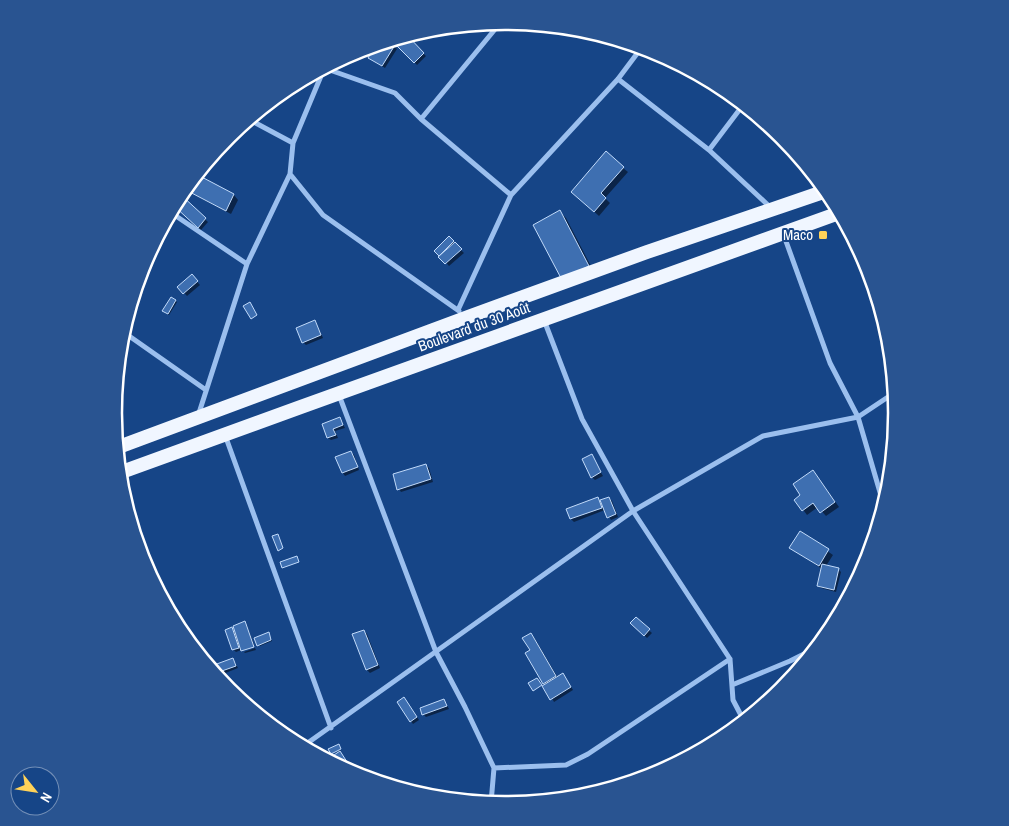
<svg xmlns="http://www.w3.org/2000/svg" width="1009" height="826" viewBox="0 0 1009 826" font-family="'Archivo Narrow',sans-serif">
<rect width="100%" height="100%" fill="#164587"/>
<path fill="#0007" d="M 405,36 L 426,56 L 417,65 L 399,46 L 402,43 L 397,38 Z
M 394,46 L 397,49 L 385,68 L 372,60 Z
M 623,168 L 628,172 L 605,198 L 610,203 L 599,216 L 577,196 Z
M 196,175 L 234,195 L 238,200 L 231,214 L 184,189 Z
M 179,195 L 208,222 L 201,230 L 174,205 Z
M 560,212 L 566,218 L 594,272 L 563,279 Z
M 449,238 L 464,253 L 449,266 L 436,251 Z
M 192,276 L 200,285 L 187,296 L 179,287 Z
M 171,298 L 177,302 L 169,315 L 165,312 Z
M 315,321 L 323,338 L 306,345 L 303,342 Z
M 340,419 L 345,428 L 335,431 L 338,438 L 331,440 L 328,438 L 323,425 Z
M 351,452 L 354,455 L 359,470 L 345,476 L 343,473 L 337,457 Z
M 591,456 L 603,476 L 595,480 L 592,477 Z
M 426,465 L 429,468 L 433,482 L 401,492 L 399,489 Z
M 817,476 L 839,507 L 826,516 L 818,507 L 807,515 L 796,500 L 802,495 Z
M 609,498 L 612,501 L 618,517 L 611,520 L 605,510 L 574,522 L 571,519 L 568,510 L 598,499 L 600,502 Z
M 800,532 L 833,555 L 826,566 L 838,569 L 841,572 L 836,592 L 821,588 L 818,586 L 822,569 L 791,547 Z
M 636,619 L 652,633 L 647,638 L 632,623 Z
M 245,623 L 247,626 L 254,645 L 236,652 L 233,649 L 231,629 L 237,635 Z
M 364,631 L 367,634 L 380,668 L 370,673 L 367,670 L 354,635 Z
M 531,634 L 535,639 L 558,678 L 563,674 L 573,690 L 554,702 L 544,683 L 531,651 Z
M 269,635 L 272,641 L 260,646 L 259,644 Z
M 255,648 L 256,650 L 245,653 L 244,652 Z
M 233,659 L 238,668 L 223,674 L 217,670 Z
M 404,698 L 419,720 L 413,724 L 411,721 Z
M 444,700 L 449,709 L 426,717 L 423,714 Z
M 339,747 L 341,750 L 339,751 L 351,768 L 347,771 L 331,762 L 329,759 L 339,753 L 338,751 L 332,753 Z"/>
<path fill="#3e6fb1" stroke="#c1dafa" d="M 407,35 L 424,53 L 414,63 L 397,46 L 400,43 L 395,39 Z
M 388,41 L 395,45 L 382,66 L 368,58 L 376,44 Z
M 606,151 L 624,167 L 601,193 L 606,198 L 594,212 L 571,192 Z
M 196,174 L 234,194 L 226,211 L 184,189 Z
M 180,194 L 206,218 L 198,228 L 173,205 Z
M 560,210 L 589,266 L 562,280 L 533,225 Z
M 449,236 L 454,241 L 439,256 L 434,251 Z
M 455,242 L 462,249 L 445,264 L 438,257 Z
M 192,274 L 198,281 L 183,294 L 177,287 Z
M 171,297 L 176,300 L 168,314 L 162,311 Z
M 250,302 L 257,315 L 251,319 L 243,306 Z
M 315,320 L 321,335 L 302,343 L 296,328 Z
M 340,417 L 343,425 L 333,429 L 336,435 L 327,438 L 322,424 Z
M 351,451 L 358,467 L 342,473 L 335,457 Z
M 592,454 L 601,472 L 591,478 L 582,459 Z
M 426,464 L 431,479 L 397,490 L 393,474 Z
M 813,470 L 835,502 L 820,513 L 813,503 L 802,511 L 794,500 L 800,495 L 793,484 Z
M 598,497 L 602,508 L 570,519 L 566,509 Z
M 609,497 L 616,514 L 607,518 L 600,500 Z
M 800,531 L 829,549 L 819,566 L 789,548 Z
M 278,534 L 283,548 L 278,551 L 272,536 Z
M 297,556 L 299,562 L 282,568 L 280,562 Z
M 822,564 L 839,568 L 834,590 L 817,586 Z
M 636,617 L 650,629 L 644,636 L 630,623 Z
M 245,621 L 254,647 L 241,651 L 233,626 Z
M 232,627 L 239,648 L 232,650 L 225,630 Z
M 364,630 L 378,665 L 366,670 L 352,634 Z
M 269,632 L 271,640 L 257,646 L 254,638 Z
M 531,633 L 556,676 L 543,684 L 525,653 L 530,650 L 522,638 Z
M 233,658 L 236,666 L 219,672 L 219,670 L 216,671 L 214,665 Z
M 563,673 L 571,687 L 550,700 L 542,686 Z
M 537,678 L 542,685 L 533,691 L 528,683 Z
M 404,697 L 417,717 L 410,722 L 397,702 Z
M 444,699 L 447,706 L 422,715 L 420,708 Z
M 339,744 L 341,749 L 331,754 L 328,749 Z
M 340,751 L 349,765 L 343,769 L 328,759 Z"/>
<g fill="none" stroke-linecap="round" stroke-linejoin="round">
<path stroke="#9bbfee" stroke-width="5" d="M 324,68 L 395,93 L 421,119 L 511,195
M 618,79 L 709,150 L 770,207
M 248,119 L 293,143
M 421,119 L 501,22
M 709,150 L 743,105
M 290,174 L 323,215 L 459,311
M 170,212 L 247,264
M 783,233 L 830,363 L 858,417 L 884,506
M 458,310 L 511,195 L 618,79 L 642,47
M 544,320 L 582,419 L 633,511 L 730,659 L 733,700 L 744,721
M 122,331 L 206,390
M 339,395 L 436,652 L 465,707 L 494,768 L 566,765 L 588,754 L 730,659
M 198,416 L 247,264 L 290,174 L 293,143 L 321,76 L 327,66
M 225,435 L 331,728
M 732,685 L 790,661 L 816,648
M 302,747 L 633,511 L 763,436 L 858,417 L 894,393
M 691,756 L 740,724
M 491,803 L 494,768"/>
<path stroke="#f0f6ff" stroke-width="14" d="M 116,448 L 468,317 L 647,252 L 826,191
M 119,473 C 359,386 599,298 839,213"/>
</g>
<rect fill="#ffd258" stroke="#164587" stroke-width="2" x="818" y="230" width="10" height="10" rx="2.5"/>
<g text-anchor="middle" stroke-width="4" stroke-linejoin="round" paint-order="stroke">
<g font-size="15" fill="#fff" stroke="#164587" text-anchor="end">
<text x="813" y="240">Maco</text>
</g>
<g font-size="15" fill="#fff" stroke="#164587">
<text transform="translate(474 327) rotate(-20)" y="5">Boulevard du 30 Août</text>
</g>
</g>
<path d="M0 0H1009V826H0ZM122 413a383 383 0 1 1 766 0a383 383 0 1 1-766 0Z" fill="#295491" fill-rule="evenodd"/>
<path fill="none" stroke="#fff" stroke-width="2.5" d="M122 413a383 383 0 1 1 766 0a383 383 0 1 1-766 0Z"/>
<g transform="translate(35 791) rotate(120)"><circle r="24" fill="#164587" stroke="#738fb7"/>
<path d="M0-4L9 19L0 12L-9 19Z" fill="#ffd258"/>
<text y="-8" font-size="14" font-weight="bold" text-anchor="middle" fill="#ffffff">N</text>
</g>
</svg>
